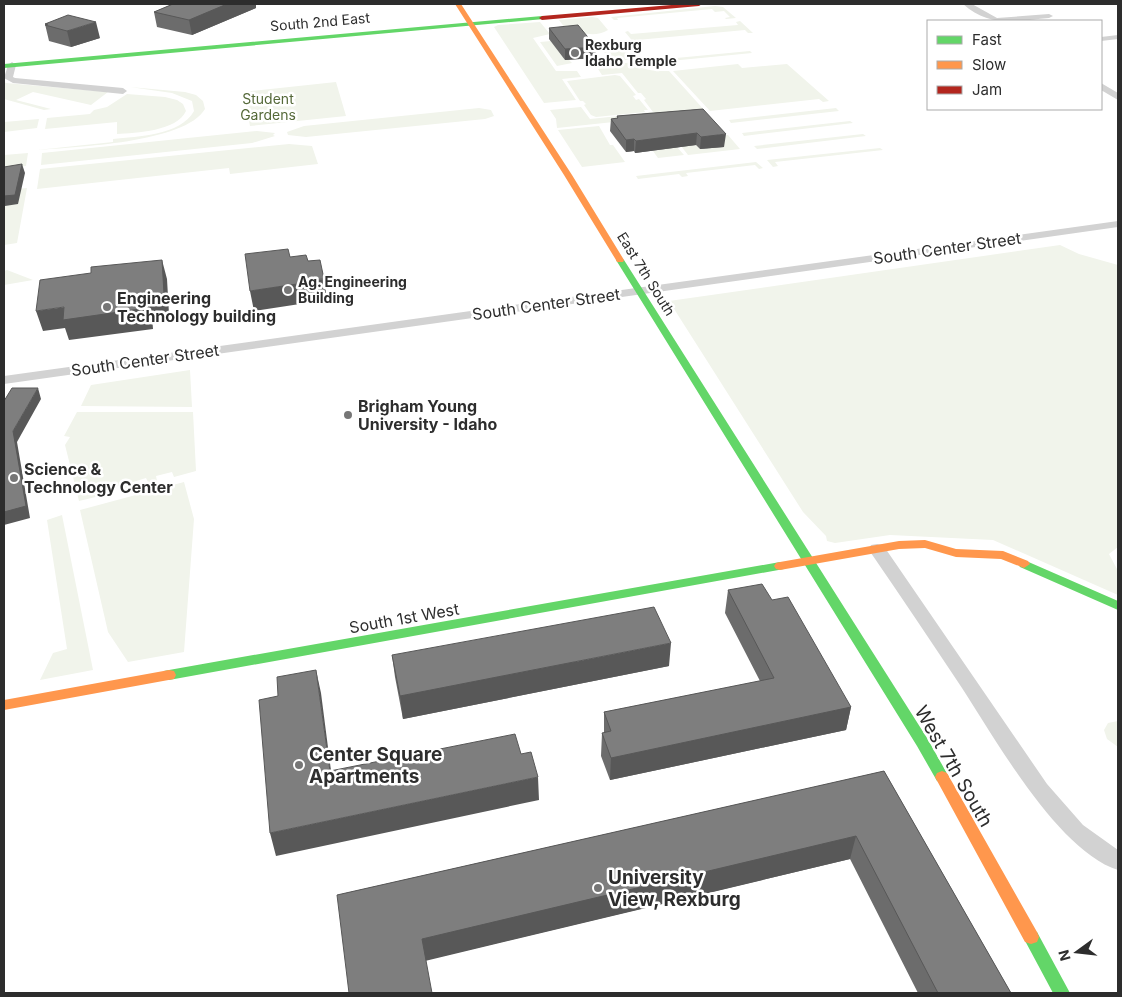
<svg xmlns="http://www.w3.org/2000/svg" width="1122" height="997" viewBox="0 0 1122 997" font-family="Inter,sans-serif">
<rect width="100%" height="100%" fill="#fff"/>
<path fill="#f1f4eb" d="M 715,6 L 723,7 L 736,18 L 726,19 L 725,18 L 730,17 L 724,11 L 715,12 L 712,9 L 617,18 L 618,20 L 614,20 L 611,17 Z
M 592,17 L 598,18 L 608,30 C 595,38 583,32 568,32 L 559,20 Z
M 740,21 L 753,33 L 748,33 L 745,30 L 637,40 L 639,43 L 635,44 L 625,32 L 628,31 L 631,34 L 738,25 L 736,22 Z
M 540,22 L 550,34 L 533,38 L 556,71 L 577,71 L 581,77 L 562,79 L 576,100 L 544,103 L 494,27 L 498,25 Z
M 551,41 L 569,60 L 572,63 L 557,66 L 540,42 Z
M 608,45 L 624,48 L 634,59 L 612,62 L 599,46 Z
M 750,51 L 752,53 L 660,62 L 662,65 L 654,65 L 648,58 L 653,58 L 655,60 Z
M 636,62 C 645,72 655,71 669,71 L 706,112 L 628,121 L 624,115 L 653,112 L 644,100 L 646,99 L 641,93 L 638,93 L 622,73 L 602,75 L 598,69 L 615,66 L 614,64 Z
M 738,64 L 742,68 L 787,64 L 829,101 L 823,102 L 819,99 L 710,111 L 673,71 Z
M 615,75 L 620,76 L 636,95 L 633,96 L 636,100 L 639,99 L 648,110 L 644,110 L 645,112 L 596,117 L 591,115 L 584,105 L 586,104 L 583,101 L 580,101 L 567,81 Z
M 4,82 L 6,83 L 108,92 L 91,105 L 33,92 L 16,100 L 51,109 L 44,110 L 4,99 Z
M 336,82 L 346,116 L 250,126 L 243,92 Z
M 130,87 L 185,92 L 196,95 L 203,101 L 205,109 C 185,143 75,147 37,150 L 113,142 L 113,139 C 138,136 180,136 194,111 L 192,101 L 172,93 Z
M 127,94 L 165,97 L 177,100 L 183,104 L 186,111 C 177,131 136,133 117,134 L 117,122 L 45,129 L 47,118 L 90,114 L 94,110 L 107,107 Z
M 581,107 L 590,119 L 619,116 L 623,121 L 557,128 L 556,119 L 550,110 Z
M 479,108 L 491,110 L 494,116 L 485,119 L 306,137 L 288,135 L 287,132 L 304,126 Z
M 836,108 L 839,111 L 731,123 L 729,120 Z
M 39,119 L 37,128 L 4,132 L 4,122 Z
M 850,121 L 853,123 L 744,136 L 742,133 Z
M 599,126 L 610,145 L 613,145 L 625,162 L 582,167 L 558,130 Z
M 257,131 L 275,133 L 273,135 L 275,136 L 252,143 L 41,165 L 42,153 Z
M 863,134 L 866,136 L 757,149 L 754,146 Z
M 728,135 L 740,149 L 688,155 L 681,146 L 696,145 L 700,149 L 724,147 L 715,136 Z
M 289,144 L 312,146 L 318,164 L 230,174 L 229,168 L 37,189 L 40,169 Z
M 677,147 L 684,155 L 658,158 L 653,151 Z
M 880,148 L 883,150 L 775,162 L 778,166 L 773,167 L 767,160 Z
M 28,153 L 26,166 L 4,169 L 4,155 Z
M 756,162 L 763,168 L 759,169 L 755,165 L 686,173 L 688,176 L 682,177 L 679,174 L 638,179 L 636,176 Z
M 27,188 L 17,243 L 4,245 L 4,213 L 5,206 L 16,189 Z
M 1060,245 L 1079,254 L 1118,265 L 1118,547 L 1109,554 L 1118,571 L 1118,595 L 993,540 L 890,535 L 835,543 L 827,541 L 826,536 L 803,512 L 669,301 Z
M 7,270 L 33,280 L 4,285 L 4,271 Z
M 190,370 L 192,407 L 81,406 L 91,385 Z
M 77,412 L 193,412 L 196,471 L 174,477 L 172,472 L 156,476 L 157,481 L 149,484 L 146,478 L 130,483 L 131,488 L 121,491 L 119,486 L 103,490 L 104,495 L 79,501 L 65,445 L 70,437 L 64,436 Z
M 184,482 L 194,519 L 184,652 L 128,662 L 108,632 L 80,510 Z
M 62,515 L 93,670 L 40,680 L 53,653 L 67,649 L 47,520 Z
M 1118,721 L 1118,747 L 1107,739 L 1104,730 L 1108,723 Z"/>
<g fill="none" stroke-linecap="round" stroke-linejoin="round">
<path fill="#d2d2d2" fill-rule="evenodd" d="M 963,4 L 972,4 L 997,18 L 1049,14 L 1053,16 L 1049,18 C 1016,21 990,28 963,4 Z
M 1118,35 L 1118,39 L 1101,41 L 1101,37 Z
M 12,62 L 16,65 L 13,77 L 15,78 L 123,88 L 127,91 L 123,94 L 13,83 L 4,78 L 8,65 Z
M 1101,83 L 1118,93 L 1118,100 L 1101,90 Z
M 1118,221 L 1118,227 L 4,384 L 4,376 Z
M 877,544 L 883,545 L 1047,784 L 1083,825 L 1118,850 L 1118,870 C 1058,851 996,740 962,688 C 932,643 902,598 871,553 L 869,549 L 871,545 Z"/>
<path fill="#63d668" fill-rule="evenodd" d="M 542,16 L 544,19 L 4,68 L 4,64 Z
M 620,257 L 624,260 L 927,738 L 949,777 L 947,781 L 942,783 L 937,781 L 917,746 L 616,260 Z
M 1024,560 L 1118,601 L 1118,610 L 1020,567 L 1018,564 Z
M 780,562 L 784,563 L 786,566 L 784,569 L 169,680 L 164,679 L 162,675 L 164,671 L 169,670 Z
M 1031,930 L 1037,932 L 1070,993 L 1053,993 L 1023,937 L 1025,932 Z"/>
<path fill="#ff974d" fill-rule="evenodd" d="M 455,4 L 461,4 L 572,175 L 624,260 L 623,262 L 617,262 L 616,260 L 564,175 Z
M 925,540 L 956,549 L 1003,551 L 1028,561 L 1030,564 L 1024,568 L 1001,559 L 956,557 L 925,548 L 899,549 L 780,570 L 776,569 L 774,566 L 776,563 L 780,562 L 899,541 Z
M 169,670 L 174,671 L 176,675 L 174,679 L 4,710 L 4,700 Z
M 942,771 L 947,773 L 1037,932 L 1039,937 L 1037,942 L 1031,944 L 1025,942 L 935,777 L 937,773 Z"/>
<path fill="#b3261e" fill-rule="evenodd" d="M 683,4 L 702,4 L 699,6 L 542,20 L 539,18 L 542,16 Z"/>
</g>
<path fill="#6c6c6c" d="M 173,4 L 256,4 L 256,8 L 192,35 L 157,27 L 154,12 Z
M 45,24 L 100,38 L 71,47 L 49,41 Z
M 549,28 L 595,58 L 565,60 L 549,39 Z
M 703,109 L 724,147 L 700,149 L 696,145 L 635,153 L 634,151 L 626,152 L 610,131 L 611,119 L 617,118 L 617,116 Z
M 728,590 L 772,600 L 851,707 L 846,730 L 610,780 L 601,756 L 602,733 L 604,733 L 604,712 L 760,681 L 725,613 Z
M 392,655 L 669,666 L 403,719 L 395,677 Z
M 884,771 L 1011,993 L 918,993 L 850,859 L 426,960 L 337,895 Z"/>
<path fill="#585858" d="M 227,4 L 256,4 L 256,8 L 192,35 L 189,20 Z
M 96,22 L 100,38 L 71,47 L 67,31 Z
M 596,47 L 595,58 L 565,60 L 565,49 Z
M 697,133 L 696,145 L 635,153 L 636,141 Z
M 726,134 L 724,147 L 700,149 L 701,137 Z
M 634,139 L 634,151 L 626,152 L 626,140 Z
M 22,164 L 25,173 L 18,204 L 5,206 L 4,213 L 4,196 Z
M 162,260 L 167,279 L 169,314 L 152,316 L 153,329 L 69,340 L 65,328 L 43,331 L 36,311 L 147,296 Z
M 324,279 L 327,299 L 312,300 L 313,302 L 254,311 L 250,291 Z
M 38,388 L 41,399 L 17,442 L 30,518 L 4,525 L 4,512 L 13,431 Z
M 671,643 L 669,666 L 403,719 L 400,696 Z
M 316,670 L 321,693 L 334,794 L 330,771 Z
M 851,707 L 846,730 L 610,780 L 611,758 Z
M 538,777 L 539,800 L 276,856 L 270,833 Z
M 856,836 L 850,859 L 425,961 L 422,939 Z"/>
<path fill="#7e7e7e" stroke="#585858" d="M 173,4 L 227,4 L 189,20 L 154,12 Z
M 68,15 L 96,22 L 67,31 L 45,25 L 48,24 L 45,24 Z
M 578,25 L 596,47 L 565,49 L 549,28 Z
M 703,109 L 726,134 L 701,137 L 697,133 L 636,141 L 634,139 L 626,140 L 611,119 L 618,118 L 617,116 Z
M 22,164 L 15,195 L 4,196 L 4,167 Z
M 288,249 L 290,257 L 306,255 L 308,261 L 320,260 L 324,279 L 309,280 L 310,282 L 250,291 L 245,254 Z
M 162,260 L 164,294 L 147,296 L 147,308 L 63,320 L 64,307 L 36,311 L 40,280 L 91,273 L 91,267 Z
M 12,388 L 38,388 L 13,431 L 26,506 L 4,512 L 4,401 Z
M 762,584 L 772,600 L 788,597 L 851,707 L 611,758 L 602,733 L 611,731 L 604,712 L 774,678 L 728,590 Z
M 654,607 L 671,643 L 400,696 L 392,655 Z
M 316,670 L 330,771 L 515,734 L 521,754 L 531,752 L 538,777 L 270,833 L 259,700 L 278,696 L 277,677 Z
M 884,771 L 1011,993 L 938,993 L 856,836 L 422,939 L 432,993 L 349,993 L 337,895 Z"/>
<g fill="#767676" stroke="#fff" stroke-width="2">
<circle cx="575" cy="53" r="5"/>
<circle cx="288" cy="290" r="5"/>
<circle cx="107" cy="307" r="5"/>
<circle cx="348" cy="415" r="5"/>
<circle cx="14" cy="478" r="5"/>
<circle cx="299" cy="765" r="5"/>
<circle cx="598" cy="888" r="5"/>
</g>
<g text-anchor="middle" stroke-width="5" stroke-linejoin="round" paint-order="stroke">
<g font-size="14" fill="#2d2d2d" stroke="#fff">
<text transform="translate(320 22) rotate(-5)" y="5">South 2nd East</text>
<text transform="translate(646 274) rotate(58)" y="5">East 7th South</text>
</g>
<g font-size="14" font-weight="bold" fill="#2d2d2d" stroke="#fff" text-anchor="start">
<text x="585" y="50">Rexburg<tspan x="585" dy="16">Idaho Temple</tspan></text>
<text x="298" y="287">Ag. Engineering<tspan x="298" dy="16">Building</tspan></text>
</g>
<g font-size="14" fill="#556939" stroke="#fff">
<text x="268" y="104">Student<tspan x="268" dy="16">Gardens</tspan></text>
</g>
<g font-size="16" fill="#2d2d2d" stroke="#fff">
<text transform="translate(947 248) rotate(-8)" y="6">South Center Street</text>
<text transform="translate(546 304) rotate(-8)" y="6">South Center Street</text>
<text transform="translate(145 360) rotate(-8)" y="6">South Center Street</text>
<text transform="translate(404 618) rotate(-10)" y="6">South 1st West</text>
</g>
<g font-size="16" font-weight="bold" fill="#2d2d2d" stroke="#fff" text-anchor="start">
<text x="117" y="304">Engineering<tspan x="117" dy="18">Technology building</tspan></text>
<text x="358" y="412">Brigham Young<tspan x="358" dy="18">University - Idaho</tspan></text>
<text x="24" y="475">Science &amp;<tspan x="24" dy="18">Technology Center</tspan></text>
</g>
<g font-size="19" font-weight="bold" fill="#2d2d2d" stroke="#fff" text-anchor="start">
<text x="309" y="761">Center Square<tspan x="309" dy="22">Apartments</tspan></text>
<text x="608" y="884">University<tspan x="608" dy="22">View, Rexburg</tspan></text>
</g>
<g font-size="19" fill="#2d2d2d" stroke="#fff">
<text transform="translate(954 766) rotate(60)" y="7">West 7th South</text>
</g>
</g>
<rect width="1122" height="997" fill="none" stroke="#2d2d2d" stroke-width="10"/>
<rect x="927" y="20" width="175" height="90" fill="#ffffff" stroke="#ababab"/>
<rect x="937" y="36" width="25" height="8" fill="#63d668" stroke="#ababab"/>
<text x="972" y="45" font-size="15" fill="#2d2d2d">Fast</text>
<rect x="937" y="61" width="25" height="8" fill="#ff974d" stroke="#ababab"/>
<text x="972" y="70" font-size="15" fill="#2d2d2d">Slow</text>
<rect x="937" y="86" width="25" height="8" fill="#b3261e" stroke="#ababab"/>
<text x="972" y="95" font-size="15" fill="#2d2d2d">Jam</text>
<g transform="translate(1077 952) rotate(255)" stroke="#ffffff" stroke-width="4" paint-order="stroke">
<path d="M0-4L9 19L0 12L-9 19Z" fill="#2d2d2d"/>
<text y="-8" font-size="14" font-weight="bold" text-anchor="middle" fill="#2d2d2d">N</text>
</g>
</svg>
